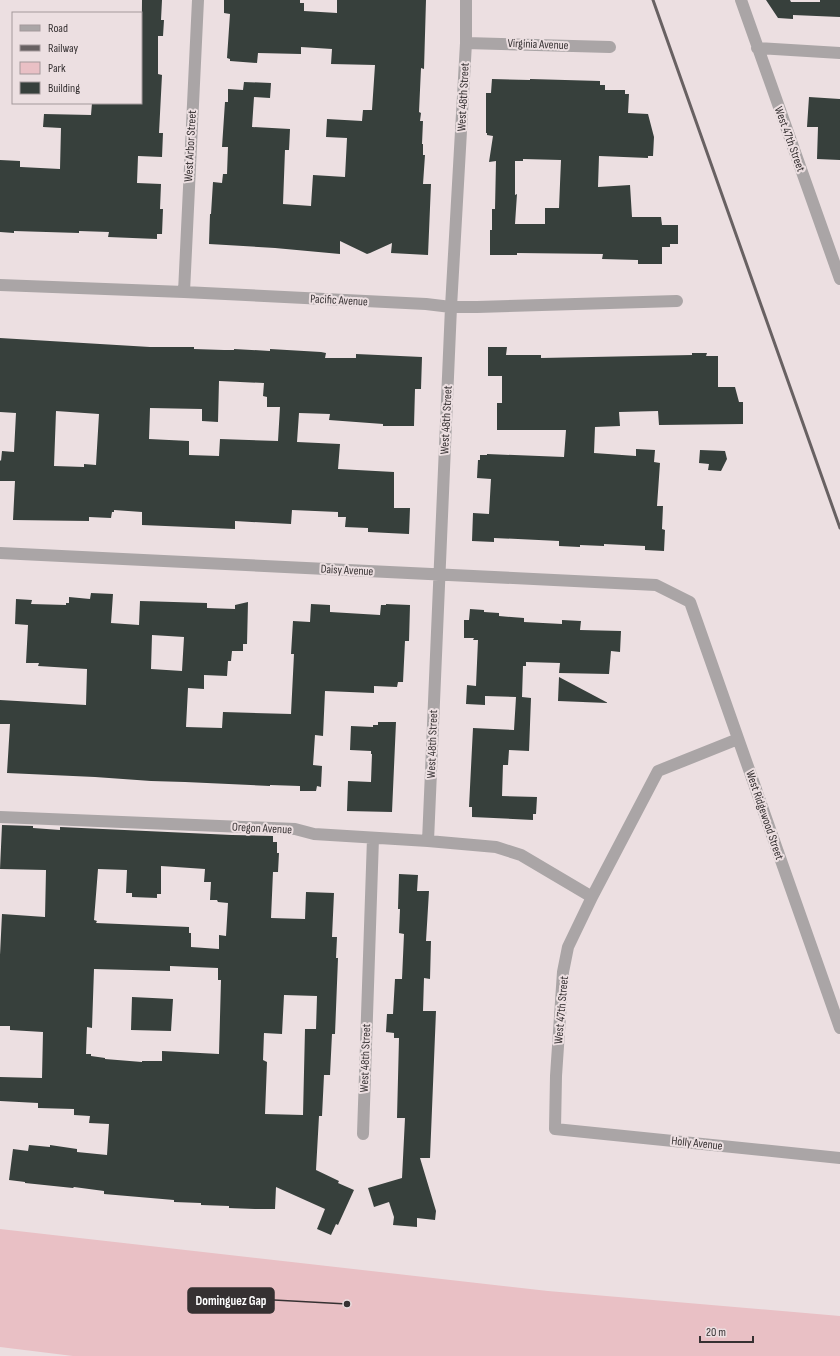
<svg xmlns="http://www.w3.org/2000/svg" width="840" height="1356" viewBox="0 0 840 1356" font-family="'Sofia Sans Condensed',sans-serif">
<rect width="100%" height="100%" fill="#ecdfe1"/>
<path fill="#e9c0c5" d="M 0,1229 L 548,1291 L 840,1316 L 840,1356 L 73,1356 L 0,1347 Z"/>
<path fill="#37403c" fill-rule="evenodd" d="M 142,0 L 162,0 L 161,20 L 164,20 L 163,36 L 158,36 L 158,74 L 162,75 L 159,133 L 163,133 L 162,157 L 138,156 L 137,183 L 161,184 L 160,209 L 163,209 L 162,234 L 157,234 L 157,239 L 108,237 L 109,232 L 79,231 L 79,233 L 14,231 L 14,233 L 0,232 L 0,160 L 20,161 L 20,167 L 21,167 L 60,169 L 61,128 L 43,127 L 44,114 L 91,115 L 92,103 L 141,103 Z
M 224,0 L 300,0 L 300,3 L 304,3 L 304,11 L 337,13 L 337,0 L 426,0 L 424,69 L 421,68 L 419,112 L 421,113 L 420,121 L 423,121 L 422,144 L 423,144 L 423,155 L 425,155 L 423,184 L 431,184 L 428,255 L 391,253 L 392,243 L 370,253 L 367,254 L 340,241 L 340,254 L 275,248 L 209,244 L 210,214 L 211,214 L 213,182 L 222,183 L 223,174 L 227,174 L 228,147 L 222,147 L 225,102 L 228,102 L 228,89 L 243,90 L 244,82 L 271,83 L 270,98 L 254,97 L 252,127 L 290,129 L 289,150 L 285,150 L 283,204 L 311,206 L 313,175 L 345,177 L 347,138 L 326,137 L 327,119 L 362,121 L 363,110 L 372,110 L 375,65 L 331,64 L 332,49 L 301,47 L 301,54 L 258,53 L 257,63 L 230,61 L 230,59 L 227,58 L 230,14 L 224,13 Z
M 766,0 L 790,0 L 791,2 L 820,2 L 820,0 L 840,0 L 840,17 L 793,15 L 793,19 L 778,18 Z
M 492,79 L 530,80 L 530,79 L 600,81 L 600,85 L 605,85 L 605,90 L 625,90 L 625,94 L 629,94 L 628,113 L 648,114 L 654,137 L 653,156 L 648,156 L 648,158 L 599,156 L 598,187 L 630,185 L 632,217 L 661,217 L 662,225 L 678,225 L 678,244 L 670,244 L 670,247 L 662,247 L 662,264 L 638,264 L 638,260 L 602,259 L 603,254 L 517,253 L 517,255 L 490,255 L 490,230 L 492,230 L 492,209 L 495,209 L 496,161 L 489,162 L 493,136 L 487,135 L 487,133 L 486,133 L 486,93 L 491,93 ZM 523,159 L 561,160 L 559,208 L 545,208 L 545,224 L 515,224 L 517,194 L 515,195 L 515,161 L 523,161 Z
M 809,97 L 840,99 L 840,160 L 817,159 L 818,127 L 807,127 Z
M 0,338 L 150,347 L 194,347 L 194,349 L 224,350 L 234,350 L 234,349 L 270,351 L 270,349 L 321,352 L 326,353 L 325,358 L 356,358 L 356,354 L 422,357 L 421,389 L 415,389 L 414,426 L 383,426 L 383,424 L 329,420 L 330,414 L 299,413 L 297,442 L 340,444 L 338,469 L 394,472 L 394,508 L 410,508 L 409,534 L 368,532 L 368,528 L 345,527 L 346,517 L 338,517 L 338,512 L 292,510 L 291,524 L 235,521 L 235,529 L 142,525 L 142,512 L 114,510 L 114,512 L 112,512 L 111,518 L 89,517 L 89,521 L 13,520 L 15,481 L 0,481 L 0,460 L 1,461 L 2,451 L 14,452 L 16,413 L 0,412 ZM 219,381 L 264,383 L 263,396 L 267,397 L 267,407 L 280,407 L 278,441 L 220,439 L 219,456 L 189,455 L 189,441 L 149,439 L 150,408 L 202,409 L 202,421 L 218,422 ZM 56,411 L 99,414 L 96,465 L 84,464 L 84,467 L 54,466 Z
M 488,347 L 507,347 L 506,355 L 541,355 L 541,358 L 692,355 L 692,353 L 707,353 L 706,356 L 718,356 L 718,387 L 735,387 L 739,402 L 743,402 L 743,424 L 659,425 L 658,411 L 619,412 L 620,426 L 595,427 L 594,453 L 636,456 L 636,449 L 655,450 L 654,462 L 660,463 L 657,506 L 663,506 L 662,529 L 665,530 L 664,551 L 645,550 L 645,546 L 604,544 L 604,546 L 580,545 L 580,547 L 559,546 L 559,541 L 518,539 L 494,538 L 494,542 L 472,541 L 473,513 L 489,514 L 491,479 L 477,478 L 478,460 L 480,460 L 480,455 L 487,455 L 487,454 L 564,457 L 566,430 L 497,430 L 497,403 L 502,403 L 502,376 L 488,376 Z
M 700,450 L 725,451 L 727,459 L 721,471 L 708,470 L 709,464 L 699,463 Z
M 91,593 L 113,594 L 111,623 L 139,625 L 140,601 L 207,603 L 207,608 L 235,609 L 235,605 L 248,602 L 247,644 L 243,644 L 243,651 L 232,651 L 231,661 L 228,661 L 227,676 L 204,675 L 204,689 L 188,688 L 186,727 L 222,728 L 223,712 L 291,714 L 294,654 L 291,654 L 293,621 L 310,622 L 311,604 L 330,605 L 330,612 L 380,615 L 381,605 L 386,605 L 386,604 L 410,605 L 409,641 L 405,641 L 403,682 L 398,682 L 397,687 L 374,686 L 374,693 L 325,691 L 323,736 L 315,735 L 313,765 L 322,766 L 321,787 L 317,786 L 316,791 L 300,791 L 300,786 L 270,785 L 270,786 L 185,782 L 151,781 L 95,777 L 7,773 L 10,724 L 0,724 L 0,700 L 86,705 L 87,669 L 38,666 L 39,663 L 26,663 L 28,625 L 15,624 L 16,599 L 32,600 L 31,604 L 66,605 L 66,603 L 69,603 L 69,597 L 90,599 ZM 152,635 L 184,637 L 182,671 L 151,669 Z
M 470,609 L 484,610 L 484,612 L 499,613 L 499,616 L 524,618 L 524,622 L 562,624 L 562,620 L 581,621 L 580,630 L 621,631 L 620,652 L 611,651 L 609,674 L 559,673 L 560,663 L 526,662 L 526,666 L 523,666 L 522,697 L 531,698 L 529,751 L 509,750 L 508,765 L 503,765 L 502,796 L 537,797 L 536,814 L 533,814 L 533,820 L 472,817 L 472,807 L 469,807 L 473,728 L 514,730 L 516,697 L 485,696 L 485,705 L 466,704 L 467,685 L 476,686 L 478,640 L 473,640 L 474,638 L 464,638 L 464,620 L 469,620 Z
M 559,677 L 608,703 L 558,701 Z
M 378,722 L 396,722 L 392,812 L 347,811 L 348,781 L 371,782 L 372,754 L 371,754 L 371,751 L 350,750 L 351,726 L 373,727 L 373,725 L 378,725 Z
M 2,825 L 33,826 L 33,828 L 60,830 L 60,827 L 232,835 L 273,836 L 273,842 L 277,842 L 277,853 L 279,853 L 278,872 L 273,872 L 271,918 L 305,919 L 306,892 L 334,893 L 332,937 L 337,937 L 336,958 L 338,958 L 335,1034 L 332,1034 L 330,1075 L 324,1075 L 322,1116 L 319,1116 L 316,1170 L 339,1181 L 338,1183 L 354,1190 L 338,1225 L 336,1224 L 331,1235 L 317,1229 L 325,1209 L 276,1187 L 275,1209 L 255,1209 L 229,1208 L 229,1206 L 201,1205 L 201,1203 L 174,1202 L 174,1200 L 104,1194 L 104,1191 L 74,1187 L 73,1188 L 25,1183 L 25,1182 L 9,1180 L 13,1149 L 28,1151 L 29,1145 L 50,1147 L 50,1145 L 77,1149 L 77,1152 L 107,1155 L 109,1124 L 89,1123 L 90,1116 L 74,1115 L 74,1109 L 38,1108 L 38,1103 L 0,1101 L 0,1077 L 42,1078 L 43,1032 L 10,1030 L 10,1026 L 0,1026 L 0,955 L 2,914 L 45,917 L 46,870 L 0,869 ZM 161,866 L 205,869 L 204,882 L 211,882 L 210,900 L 217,900 L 218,902 L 228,903 L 226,936 L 219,935 L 219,949 L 191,947 L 191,933 L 189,933 L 189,927 L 96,923 L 97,921 L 94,920 L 98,869 L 127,870 L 126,893 L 132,893 L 132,897 L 157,898 L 157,894 L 161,894 ZM 170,966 L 218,968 L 218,980 L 221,980 L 219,1054 L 162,1051 L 162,1061 L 142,1061 L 142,1062 L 105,1059 L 105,1058 L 91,1056 L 91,1054 L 86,1054 L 87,1027 L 92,1028 L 94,969 L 170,971 ZM 284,995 L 317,996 L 316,1029 L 305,1029 L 303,1115 L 265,1114 L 267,1062 L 263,1060 L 264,1033 L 282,1034 Z
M 399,874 L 418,875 L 417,891 L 429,891 L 426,941 L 431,941 L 430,979 L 424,978 L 423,1011 L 436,1011 L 430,1158 L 420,1158 L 436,1211 L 435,1220 L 417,1218 L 417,1227 L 393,1225 L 394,1217 L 389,1202 L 374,1207 L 368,1188 L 402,1178 L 405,1118 L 397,1118 L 399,1038 L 394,1038 L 394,1033 L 386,1032 L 387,1014 L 393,1014 L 395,979 L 402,979 L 404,934 L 399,933 L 400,909 L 398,909 Z
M 132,997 L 173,999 L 171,1031 L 131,1030 Z"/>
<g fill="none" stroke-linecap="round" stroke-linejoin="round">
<path stroke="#aaa5a6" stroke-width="12" d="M 741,0 L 840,279
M 466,43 L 610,47
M 757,48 L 840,53
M 0,285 L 184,292 L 426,304 L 451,307 L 477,307 L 677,301
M 184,292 L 198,0
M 0,553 L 656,585 L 690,602 L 840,1028
M 0,817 L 295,829 L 314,834 L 428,841 L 496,847 L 521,855 L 592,897 L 658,771 L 738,739
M 428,841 L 451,307 L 466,43 L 466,0
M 592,897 L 568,947 L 563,972 L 556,1076 L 555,1129 L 840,1158
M 363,1134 L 373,838"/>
<path stroke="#686162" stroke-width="3" d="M 653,0 L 840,528"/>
</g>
<g text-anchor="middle" stroke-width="4" stroke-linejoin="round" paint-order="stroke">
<g font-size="12" fill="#363132" stroke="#ecdfe1">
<text transform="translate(538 44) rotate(2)" y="4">Virginia Avenue</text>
<text transform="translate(463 97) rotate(-87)" y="4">West 48th Street</text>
<text transform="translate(790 139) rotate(70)" y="4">West 47th Street</text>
<text transform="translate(190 146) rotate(-87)" y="4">West Arbor Street</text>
<text transform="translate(339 300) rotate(3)" y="4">Pacific Avenue</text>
<text transform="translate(446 420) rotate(-87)" y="4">West 48th Street</text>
<text transform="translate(347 570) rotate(3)" y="4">Daisy Avenue</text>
<text transform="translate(432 744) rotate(-88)" y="4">West 48th Street</text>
<text transform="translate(765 815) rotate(71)" y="4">West Ridgewood Street</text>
<text transform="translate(262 828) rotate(3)" y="4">Oregon Avenue</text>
<text transform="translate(561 1010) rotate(-85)" y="4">West 47th Street</text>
<text transform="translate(365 1058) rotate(-88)" y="4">West 48th Street</text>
<text transform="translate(697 1143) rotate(6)" y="4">Holly Avenue</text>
</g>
</g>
<path fill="none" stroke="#363132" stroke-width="1.5" d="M347 1304L274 1300"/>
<circle fill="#363132" stroke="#ecdfe1" stroke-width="1.5" cx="347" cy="1304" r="4"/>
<rect fill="#363132" stroke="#363132" stroke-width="1.5" x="188" y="1288" width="86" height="25" rx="4"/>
<g font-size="13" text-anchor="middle" font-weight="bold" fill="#fff">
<text x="231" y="1305">Dominguez Gap</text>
</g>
<rect x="12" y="12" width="130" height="92" fill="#ecdfe1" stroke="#a3999b"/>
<rect x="20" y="25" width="20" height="6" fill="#aaa5a6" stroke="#a3999b"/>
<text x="48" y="32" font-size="12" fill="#363132">Road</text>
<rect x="20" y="45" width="20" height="6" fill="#686162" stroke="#a3999b"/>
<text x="48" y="52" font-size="12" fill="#363132">Railway</text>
<rect x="20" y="62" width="20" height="12" fill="#e9c0c5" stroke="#a3999b"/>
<text x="48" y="72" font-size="12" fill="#363132">Park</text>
<rect x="20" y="82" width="20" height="12" fill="#37403c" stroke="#a3999b"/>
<text x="48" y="92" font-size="12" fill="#363132">Building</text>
<path d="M700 1336v6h53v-6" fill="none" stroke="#363132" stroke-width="2"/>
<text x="706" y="1336" font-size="12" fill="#363132" stroke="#ecdfe1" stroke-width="3" paint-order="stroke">20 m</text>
</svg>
